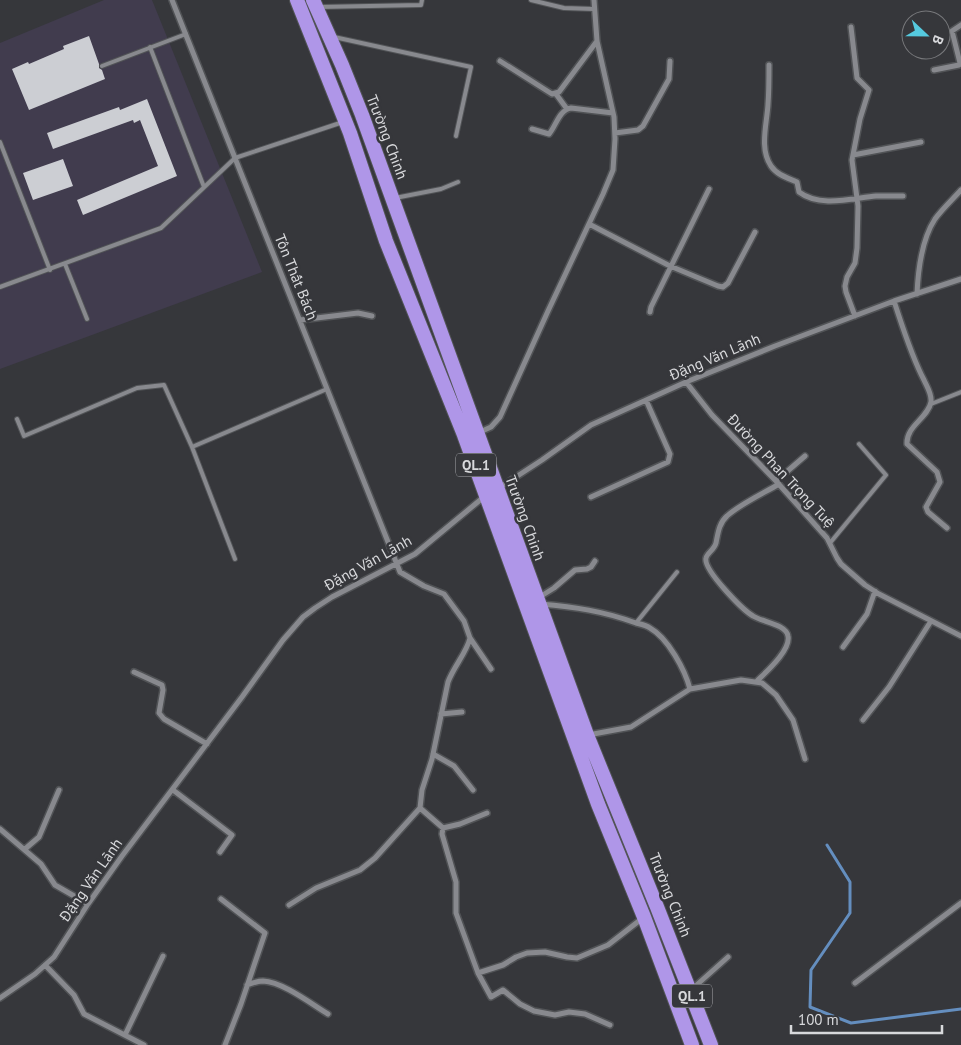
<svg xmlns="http://www.w3.org/2000/svg" width="961" height="1045" viewBox="0 0 961 1045" font-family="'PT Sans',sans-serif">
<rect width="100%" height="100%" fill="#36373b"/>
<path fill="#413c4e" d="M 104,0 L 152,0 L 262,272 L 0,369 L 0,43 Z"/>
<g fill="none" stroke-linecap="round" stroke-linejoin="round">
<path stroke="#648ebf" stroke-width="3" d="M 827,845 L 850,882 L 850,913 L 811,970 L 810,1007 L 851,1023 L 961,1009"/>
</g>
<path fill="#ccced3" d="M 89,36 L 99,64 L 99,68 L 102,70 L 105,79 L 29,110 L 12,69 L 28,62 L 29,64 L 64,49 L 63,46 Z
M 147,99 L 177,176 L 83,215 L 77,200 L 158,166 L 140,120 L 134,123 L 133,120 L 53,149 L 47,133 L 119,107 L 120,110 Z
M 63,159 L 73,186 L 33,200 L 23,173 Z"/>
<g fill="none" stroke-linecap="round" stroke-linejoin="round">
<defs>
<path id="service" d="M 531,0 L 564,8 L 594,9
M 318,7 L 421,5 L 422,0
M 334,37 L 471,67 L 456,136
M 150,47 L 204,187
M 102,66 L 186,34
M 0,142 L 50,270
M 395,198 L 441,189 L 458,182
M 65,264 L 87,319
M 0,287 L 161,228 L 235,158 L 343,122
M 931,404 L 961,392
M 17,419 L 24,436 L 137,388 L 164,385 L 192,447 L 327,389
M 192,447 L 235,559
M 830,543 L 886,475 L 859,444
M 636,623 L 677,572"/>
<path id="minor" d="M 172,0 L 400,572 L 424,586 L 444,594 L 464,621 L 470,638 C 467,652 454,666 448,682 L 432,759 L 422,790 L 420,808 L 375,858 L 360,870 L 316,888 L 289,905
M 851,27 L 857,78 L 869,90 L 860,119 L 852,160 L 858,206 L 857,248 L 855,263 L 847,277 L 845,286 L 846,292 L 855,316
M 500,61 L 552,94 L 559,92 L 597,41
M 769,65 C 769,78 769,91 768,104 C 767,124 759,148 771,166 C 777,175 788,178 797,182 L 799,192 C 820,208 853,198 876,196 C 885,196 894,196 903,196
M 934,70 L 959,65 L 960,63 L 952,31 L 961,25
M 556,94 L 567,109
M 532,129 L 549,134 C 556,126 559,110 571,108 L 613,113
M 615,133 L 638,130 L 643,126 L 669,79 L 670,61
M 853,155 L 921,142
M 589,224 L 670,266 L 718,286 L 723,287 L 728,283 L 755,232
M 917,294 C 918,271 922,239 935,219 C 942,209 953,199 961,190
M 894,301 C 903,328 911,355 924,380 C 927,387 932,394 931,402 C 928,418 906,426 907,444 L 937,472 L 940,482 L 926,507 L 928,512 L 947,528
M 650,312 L 651,307 L 709,189
M 300,320 L 358,313 L 372,316
M 686,382 L 712,415 L 776,481 L 827,538 L 837,558 L 841,564 L 865,585 L 879,594 L 961,636
M 480,432 L 491,427 L 500,417 L 548,311 L 603,194 L 613,170 L 615,139 L 614,117 L 597,41 L 594,0
M 776,481 L 805,456
M 499,488 L 542,460 L 591,425 L 686,382 L 775,346 L 894,301 L 961,279
M 591,497 L 668,462 L 670,454 L 646,400
M 538,598 L 554,588 L 575,570 L 587,569 L 591,567 L 595,561
M 540,604 C 575,607 603,611 636,623 C 640,624 646,625 650,628 C 668,638 685,670 690,689 L 741,680 L 762,683 L 776,695 L 793,720 L 805,759
M 470,638 L 491,669
M 843,647 L 867,614 L 875,591
M 134,672 L 162,685 L 163,690 L 159,713 L 164,719 L 207,744
M 757,681 C 766,672 791,650 788,636 C 786,624 762,622 753,616 C 743,610 703,570 706,558 C 707,553 714,550 716,543 C 718,533 719,523 727,516 C 740,504 764,493 779,484
M 441,714 L 462,712
M 863,720 L 889,687 L 931,621
M 588,735 L 631,727 L 690,689
M 433,754 L 454,766 L 473,790
M 173,790 L 232,835 L 220,852
M 420,808 L 443,828 L 442,834 L 456,882 L 456,913 L 478,973 L 503,965 L 516,957 L 527,953 L 545,952 L 567,957 L 577,958 L 608,945 L 644,917
M 443,828 L 460,824 L 487,813
M 0,829 L 41,864 L 55,885 L 88,904
M 25,849 L 39,837 L 59,790
M 221,899 L 265,933 L 241,1004 L 225,1045
M 45,965 L 74,995 L 84,1014 L 144,1045
M 478,973 L 491,997 L 503,990 L 520,1004 L 534,1011 L 555,1015 L 569,1012 L 585,1014 L 610,1025
M 855,983 L 961,903
M 247,985 C 252,983 257,981 263,981 C 283,982 310,1003 328,1014
M 691,990 L 728,957
M 0,998 L 35,974 L 54,957 L 88,904 L 122,856 L 242,697 L 283,640 L 303,617 L 315,608 L 332,597 L 415,554 L 485,496
M 125,1035 L 163,956"/>
<path id="trunk" d="M 297,0 L 350,133 L 386,241 L 464,435 L 598,804 L 644,917 L 692,1045
M 313,0 L 342,65 L 362,115 L 587,735 L 657,907 L 711,1045"/>
</defs>
<use href="#service" stroke="#515356" stroke-width="6"/>
<use href="#minor" stroke="#515356" stroke-width="8"/>
<use href="#trunk" stroke="#515356" stroke-width="16"/>
<use href="#service" stroke="#88898e" stroke-width="4"/>
<use href="#minor" stroke="#88898e" stroke-width="5"/>
<use href="#trunk" stroke="#af96e8" stroke-width="14"/>
</g>
<g text-anchor="middle" stroke-width="5" stroke-linejoin="round" paint-order="stroke">
<g fill="#36373b" stroke="#a7a8ac" stroke-width="1">
<rect x="456" y="453.5" width="40" height="23" rx="4"/>
<rect x="672" y="984.5" width="40" height="23" rx="4"/>
</g>
<g font-size="14" font-weight="bold" fill="#d8d9dc">
<text x="476" y="470">QL.1</text>
<text x="692" y="1001">QL.1</text>
</g>
<g font-size="15" fill="#d8d9dc" stroke="#36373b">
<text transform="translate(387 137) rotate(69)" y="5">Trường Chinh</text>
<text transform="translate(296 277) rotate(68)" y="5">Tôn Thất Bách</text>
<text transform="translate(715 357) rotate(-23)" y="5">Đặng Văn Lãnh</text>
<text transform="translate(781 471) rotate(47)" y="5">Đường Phan Trọng Tuệ</text>
<text transform="translate(525 518) rotate(70)" y="5">Trường Chinh</text>
<text transform="translate(368 563) rotate(-29)" y="5">Đặng Văn Lãnh</text>
<text transform="translate(91 880) rotate(-55)" y="5">Đặng Văn Lãnh</text>
<text transform="translate(670 895) rotate(68)" y="5">Trường Chinh</text>
</g>
</g>
<g transform="translate(926 35) rotate(112)"><circle r="24" fill="#36373b" stroke="#77787b"/>
<path d="M0-4L9 19L0 12L-9 19Z" fill="#55cadf"/>
<text y="-8" font-size="14" font-weight="bold" text-anchor="middle" fill="#d8d9dc">B</text>
</g>
<path d="M791 1025v8h151v-8" fill="none" stroke="#d8d9dc" stroke-width="2.5"/>
<text x="798" y="1025" font-size="15" fill="#d8d9dc" stroke="#36373b" stroke-width="4" paint-order="stroke">100 m</text>
</svg>
